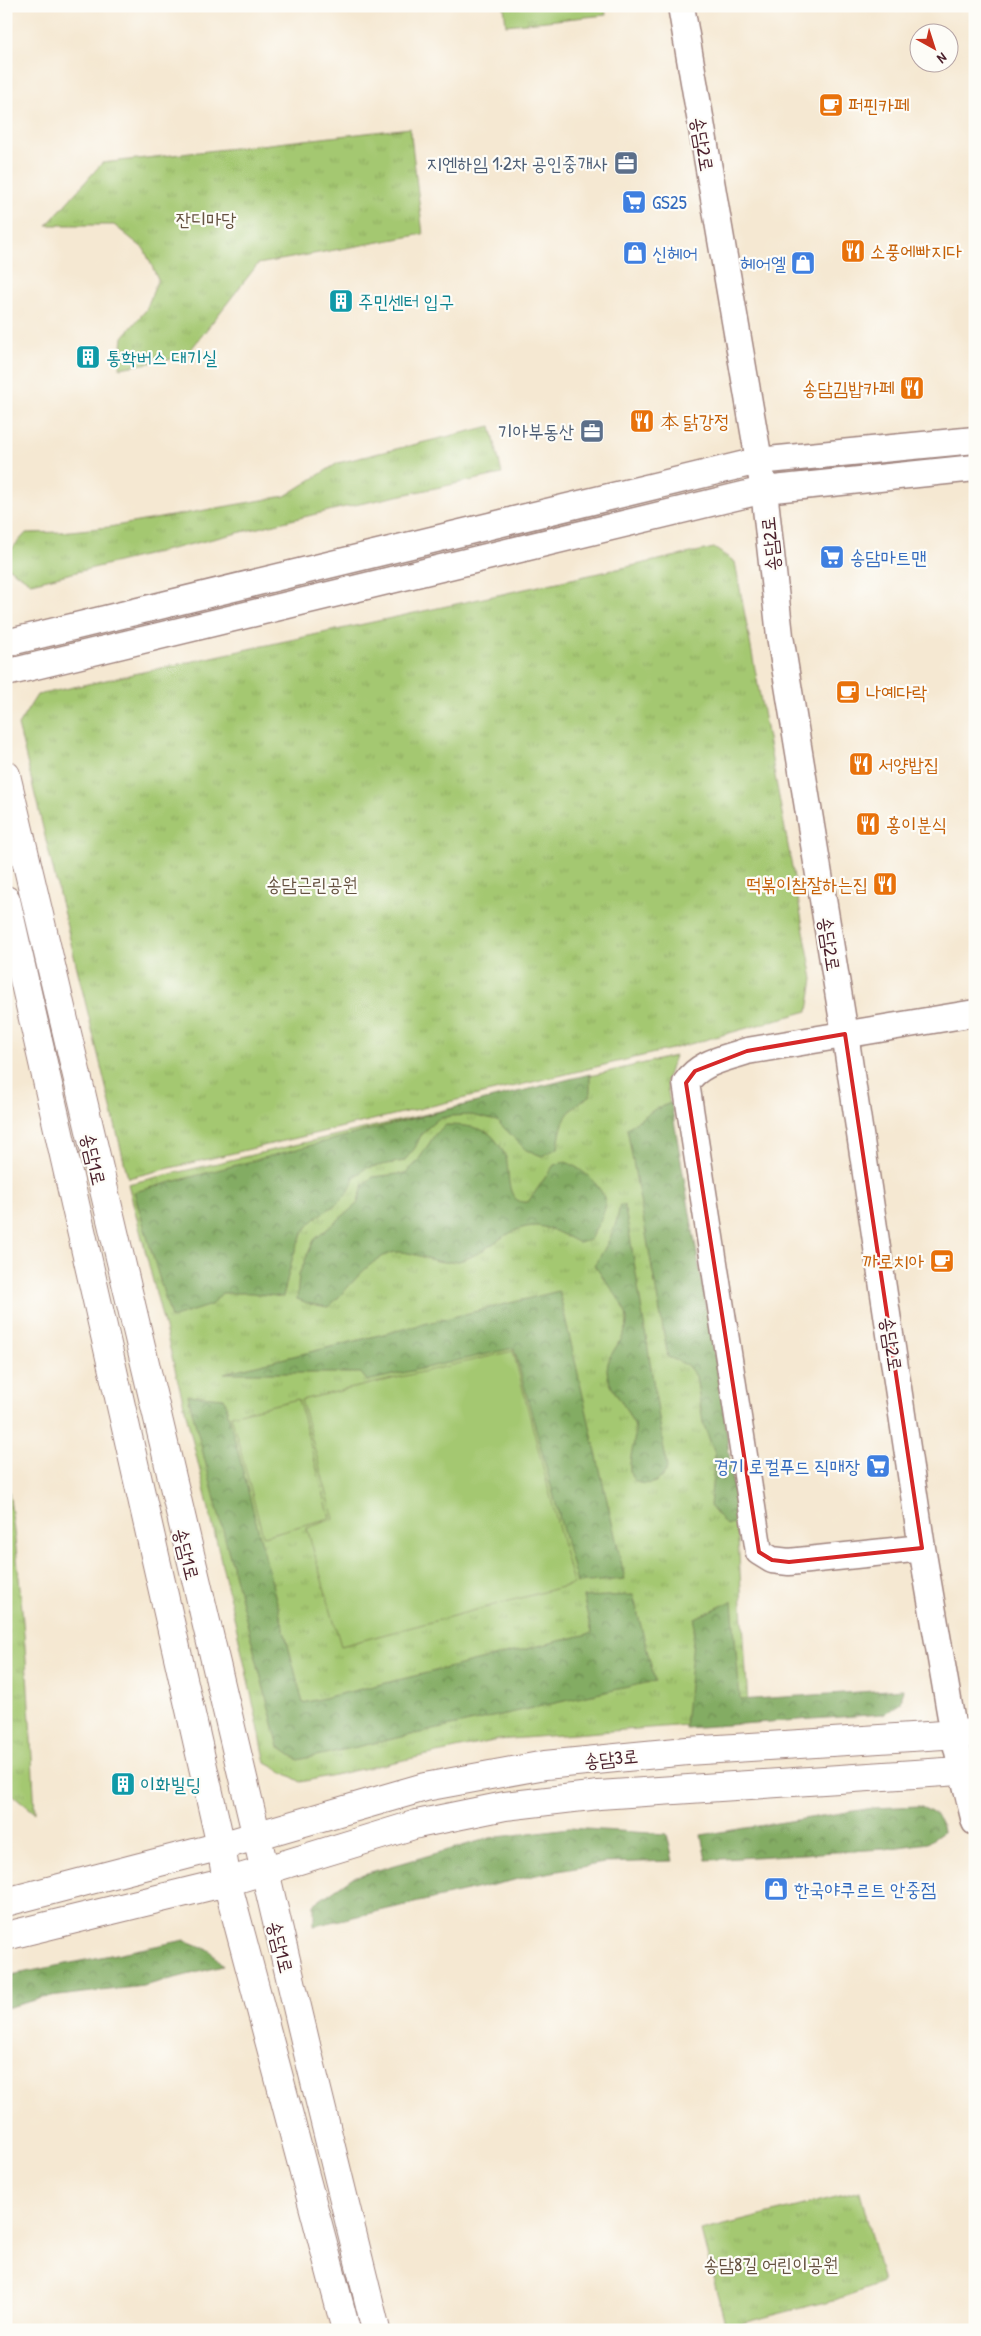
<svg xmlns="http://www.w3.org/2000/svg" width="981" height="2336" viewBox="0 0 981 2336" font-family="'Patrick Hand','LXGW WenKai TC','Poor Story',sans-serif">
<defs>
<pattern id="grass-tufts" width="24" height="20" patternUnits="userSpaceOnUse" patternTransform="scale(1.25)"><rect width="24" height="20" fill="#a4c871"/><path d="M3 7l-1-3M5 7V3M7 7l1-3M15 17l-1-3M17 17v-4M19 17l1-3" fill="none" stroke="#8fab62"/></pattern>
<pattern id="forest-crowns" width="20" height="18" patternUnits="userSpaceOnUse" patternTransform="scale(1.25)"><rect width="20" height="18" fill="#83ac63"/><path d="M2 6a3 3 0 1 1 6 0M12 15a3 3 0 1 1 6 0" fill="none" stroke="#6d8b52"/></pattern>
</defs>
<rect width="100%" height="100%" fill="#fdfcf7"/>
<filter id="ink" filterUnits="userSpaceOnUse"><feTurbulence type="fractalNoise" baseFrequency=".02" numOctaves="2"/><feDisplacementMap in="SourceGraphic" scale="10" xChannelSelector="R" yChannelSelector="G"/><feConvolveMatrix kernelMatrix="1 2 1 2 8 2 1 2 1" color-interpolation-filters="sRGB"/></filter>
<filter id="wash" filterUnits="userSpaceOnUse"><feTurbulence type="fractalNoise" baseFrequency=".0096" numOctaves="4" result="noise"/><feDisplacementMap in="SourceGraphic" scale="20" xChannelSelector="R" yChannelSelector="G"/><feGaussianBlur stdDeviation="1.12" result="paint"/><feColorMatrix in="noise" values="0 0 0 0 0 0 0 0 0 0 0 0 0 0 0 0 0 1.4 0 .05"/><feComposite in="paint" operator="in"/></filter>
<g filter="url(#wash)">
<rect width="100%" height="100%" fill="#f5e8d2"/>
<path fill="url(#grass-tufts)" stroke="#77744e" d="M 504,6 L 605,6 L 606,15 L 506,25 Z
M 410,128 L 423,234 L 258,264 L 185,357 L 120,368 L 123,337 L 146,310 L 158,279 L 144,249 L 114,225 L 47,225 L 102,163 Z
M 491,426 L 502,474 L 345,507 L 31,583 L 6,566 L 6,555 L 26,533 L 61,532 L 109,527 L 285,496 L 338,463 Z
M 714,548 L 735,562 L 813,979 L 808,1011 L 676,1048 L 128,1178 L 18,725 L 37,695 Z
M 675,1056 L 666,1081 L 724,1411 L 737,1522 L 748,1705 L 700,1724 L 498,1740 L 301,1782 L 266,1763 C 225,1569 178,1376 128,1184 Z
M 6,1470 C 23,1584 29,1698 35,1813 L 6,1789 Z
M 860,2191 L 883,2283 L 837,2299 L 734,2325 L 725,2324 L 701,2231 Z"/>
<path fill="url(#forest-crowns)" stroke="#666647" d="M 590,1074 L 590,1096 C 565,1111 562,1119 558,1148 L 542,1156 L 526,1150 L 497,1121 L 471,1115 L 451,1116 L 438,1119 L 422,1133 L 415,1148 L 404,1161 L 366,1168 L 354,1177 C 348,1207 321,1207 305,1230 C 292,1250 289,1274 283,1297 L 252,1293 L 222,1293 L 211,1305 L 171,1318 L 134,1192 L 449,1109 Z
M 671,1103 L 724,1411 L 737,1522 L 726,1525 L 710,1506 L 715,1454 L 703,1423 L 696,1376 L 687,1365 L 668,1357 L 627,1128 L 655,1109 Z
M 446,1125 C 459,1125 477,1126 488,1133 C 494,1136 502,1149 505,1155 C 511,1168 503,1205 528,1202 L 554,1165 L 565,1162 C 580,1166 608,1190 605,1207 C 604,1217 594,1230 590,1240 L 579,1243 C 567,1237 551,1227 537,1226 C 504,1225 484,1260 451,1262 C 432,1264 409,1248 391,1253 C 364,1262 349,1290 328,1307 L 310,1304 L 297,1299 L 299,1274 L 314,1240 L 357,1204 L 364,1184 L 373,1177 L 406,1173 L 417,1162 L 436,1133 Z
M 620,1205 L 624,1205 L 629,1230 L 667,1468 C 664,1475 661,1479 655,1482 C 650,1484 645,1484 640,1483 C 620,1478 636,1445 635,1431 C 635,1426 632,1421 630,1417 C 623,1400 607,1388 607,1369 C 608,1350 628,1339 627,1320 C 626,1304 603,1278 594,1265 C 608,1245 616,1229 620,1205 Z
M 559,1291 L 625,1579 L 577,1583 L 514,1348 L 367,1381 L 361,1373 L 224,1373 Z
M 188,1395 L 224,1398 L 303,1703 L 592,1633 L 583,1597 L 633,1595 L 655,1681 L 298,1760 L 279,1747 Z
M 732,1601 L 740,1700 L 903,1689 L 901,1703 L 883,1714 L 685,1728 L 695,1618 Z
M 919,1806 C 933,1812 941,1816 943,1832 L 928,1843 L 884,1849 L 706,1860 L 701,1835 L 873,1808 Z
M 569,1828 L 667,1834 L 673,1861 L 604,1863 L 541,1874 L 314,1926 L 314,1904 L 353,1877 L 490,1838 Z
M 185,1940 L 210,1950 L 223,1966 L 143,1986 L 42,1998 L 6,2008 L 6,1976 Z"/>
<path fill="#a4c871" stroke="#77744e" d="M 513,1351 L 573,1584 L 341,1646 L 307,1528 L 334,1519 L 301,1400 Z
M 298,1399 L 330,1518 L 263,1536 L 231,1415 Z"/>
</g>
<g filter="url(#ink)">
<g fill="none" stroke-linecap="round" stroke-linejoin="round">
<defs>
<path id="minor" d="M 681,6 L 764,490 L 780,636 L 845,1034 L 922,1548 L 954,1735 L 975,1822
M 6,643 L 758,461 L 975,440
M 6,673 L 764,490 L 975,468
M 922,1548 L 789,1562 L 772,1560 L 759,1552 L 686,1083 C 700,1062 724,1059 747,1051 L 975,1013"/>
<path id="major" d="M 6,775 C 125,1295 248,1813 376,2330
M 6,900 L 221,1846 L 227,1882 L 346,2330
M 6,1902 L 221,1846 L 425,1787 L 545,1765 L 687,1751 L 975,1733
M 6,1936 L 227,1882 L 417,1824 L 505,1806 L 599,1795 L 975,1770"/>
</defs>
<use href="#minor" stroke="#a0847e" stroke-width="29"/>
<use href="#major" stroke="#a0847e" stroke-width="30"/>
<use href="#minor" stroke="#fff" stroke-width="26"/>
<use href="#major" stroke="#fff" stroke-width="28"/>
</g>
</g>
<path fill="none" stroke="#d62828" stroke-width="4" stroke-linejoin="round" d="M 845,1034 L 922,1548 L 789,1562 L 772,1560 L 759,1552 L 686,1083 L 695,1071 L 747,1051 Z"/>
<defs>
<symbol id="cafe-square" viewBox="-11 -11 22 22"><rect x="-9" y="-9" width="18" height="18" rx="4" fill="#e8710a" stroke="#fdfcf7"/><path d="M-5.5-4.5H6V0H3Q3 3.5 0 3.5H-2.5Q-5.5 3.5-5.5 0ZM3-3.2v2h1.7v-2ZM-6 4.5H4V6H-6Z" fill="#fff"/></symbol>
<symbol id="office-square" viewBox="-11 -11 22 22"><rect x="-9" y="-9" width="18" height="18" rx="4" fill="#5c6f8a" stroke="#fdfcf7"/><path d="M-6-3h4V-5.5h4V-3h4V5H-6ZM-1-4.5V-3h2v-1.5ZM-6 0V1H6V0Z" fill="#fff"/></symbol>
<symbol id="supermarket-square" viewBox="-11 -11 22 22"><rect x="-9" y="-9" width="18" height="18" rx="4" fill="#3f7fe0" stroke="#fdfcf7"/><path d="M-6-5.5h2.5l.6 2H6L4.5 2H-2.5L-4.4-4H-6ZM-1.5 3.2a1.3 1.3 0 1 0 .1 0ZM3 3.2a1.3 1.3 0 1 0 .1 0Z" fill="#fff"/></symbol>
<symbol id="restaurant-square" viewBox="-11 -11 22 22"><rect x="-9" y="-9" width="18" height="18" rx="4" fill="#e8710a" stroke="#fdfcf7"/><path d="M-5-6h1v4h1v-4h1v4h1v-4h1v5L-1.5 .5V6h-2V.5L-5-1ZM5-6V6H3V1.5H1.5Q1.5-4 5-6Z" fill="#fff"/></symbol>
<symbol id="shop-square" viewBox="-11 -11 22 22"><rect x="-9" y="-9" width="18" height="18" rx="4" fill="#3f7fe0" stroke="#fdfcf7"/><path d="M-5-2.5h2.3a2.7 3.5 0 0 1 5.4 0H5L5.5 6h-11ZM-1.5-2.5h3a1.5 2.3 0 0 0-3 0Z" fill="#fff"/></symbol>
<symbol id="building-square" viewBox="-11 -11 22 22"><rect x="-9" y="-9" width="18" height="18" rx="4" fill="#0f9aa8" stroke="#fdfcf7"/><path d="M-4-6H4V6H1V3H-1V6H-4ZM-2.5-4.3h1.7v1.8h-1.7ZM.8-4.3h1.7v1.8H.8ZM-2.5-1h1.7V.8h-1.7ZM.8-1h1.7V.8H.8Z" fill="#fff"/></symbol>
</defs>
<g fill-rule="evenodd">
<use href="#cafe-square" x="817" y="91" width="28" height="28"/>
<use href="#office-square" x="612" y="149" width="28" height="28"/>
<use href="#supermarket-square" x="620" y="188" width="28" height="28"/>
<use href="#restaurant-square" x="839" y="237" width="28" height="28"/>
<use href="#shop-square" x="621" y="239" width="28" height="28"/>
<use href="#shop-square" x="789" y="249" width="28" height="28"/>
<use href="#building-square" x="327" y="287" width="28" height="28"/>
<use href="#building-square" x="74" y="343" width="28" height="28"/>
<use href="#restaurant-square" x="898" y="374" width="28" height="28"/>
<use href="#restaurant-square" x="628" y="407" width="28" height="28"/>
<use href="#office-square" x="578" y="417" width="28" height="28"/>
<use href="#supermarket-square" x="818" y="543" width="28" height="28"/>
<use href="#cafe-square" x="834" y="678" width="28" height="28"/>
<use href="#restaurant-square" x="847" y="750" width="28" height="28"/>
<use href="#restaurant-square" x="854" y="810" width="28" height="28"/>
<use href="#restaurant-square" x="871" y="870" width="28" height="28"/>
<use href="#cafe-square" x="928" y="1247" width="28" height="28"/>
<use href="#supermarket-square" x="864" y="1452" width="28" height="28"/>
<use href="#building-square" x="109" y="1770" width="28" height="28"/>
<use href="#shop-square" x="762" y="1875" width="28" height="28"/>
</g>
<g text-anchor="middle" stroke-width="4.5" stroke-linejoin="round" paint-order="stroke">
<g font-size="19" fill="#c56008" stroke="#fdfcf7" text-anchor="start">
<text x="848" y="112">퍼핀카페</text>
<text x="870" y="258">소풍에빠지다</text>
<text x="894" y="395" text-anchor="end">송담김밥카페</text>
<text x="660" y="428">本 닭강정</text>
<text x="866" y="699">나예다락</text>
<text x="878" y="771">서양밥집</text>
<text x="886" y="831">홍이분식</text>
<text x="868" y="891" text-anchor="end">떡볶이참잘하는집</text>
<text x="924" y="1268" text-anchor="end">까로치아</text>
</g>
<g font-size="19" fill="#4a1f2b" stroke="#fdfcf7">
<text transform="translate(703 144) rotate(80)" y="7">송담2로</text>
<text transform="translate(770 544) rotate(-96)" y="7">송담2로</text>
<text transform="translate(830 944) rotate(81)" y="7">송담2로</text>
<text transform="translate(94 1159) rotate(77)" y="7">송담1로</text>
<text transform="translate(892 1344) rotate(81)" y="7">송담2로</text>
<text transform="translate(187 1554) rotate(76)" y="7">송담1로</text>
<text transform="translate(611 1758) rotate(-6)" y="7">송담3로</text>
<text transform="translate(281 1947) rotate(76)" y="7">송담1로</text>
</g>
<g font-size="19" fill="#4e5e75" stroke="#fdfcf7" text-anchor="end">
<text x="608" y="170">지엔하임 1·2차 공인중개사</text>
<text x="574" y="438">기아부동산</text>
</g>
<g font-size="19" fill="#366cbe" stroke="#fdfcf7" text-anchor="start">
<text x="652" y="209">GS25</text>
<text x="652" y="260">신헤어</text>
<text x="786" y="270" text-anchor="end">헤어엘</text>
<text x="850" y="564">송담마트맨</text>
<text x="860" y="1473" text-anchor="end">경기 로컬푸드 직매장</text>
<text x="794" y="1896">한국야쿠르트 안중점</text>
</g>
<g font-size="19" fill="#655240" stroke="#fdfcf7">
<text x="206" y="226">잔디마당</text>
<text x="312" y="891">송담근린공원</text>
<text x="771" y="2271">송담8길 어린이공원</text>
</g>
<g font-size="19" fill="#0d838f" stroke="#fdfcf7" text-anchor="start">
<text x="358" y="308">주민센터 입구</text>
<text x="106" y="364">통학버스 대기실</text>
<text x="140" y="1791">이화빌딩</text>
</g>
</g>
<rect width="981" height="2336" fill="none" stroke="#fdfcf7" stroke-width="25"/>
<g transform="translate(934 48) rotate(141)"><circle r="24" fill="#fdfcf7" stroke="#b5a4a5"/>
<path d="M0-4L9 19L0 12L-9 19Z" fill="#c8321e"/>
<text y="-8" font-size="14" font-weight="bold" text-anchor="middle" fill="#4a1f2b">N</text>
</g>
</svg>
